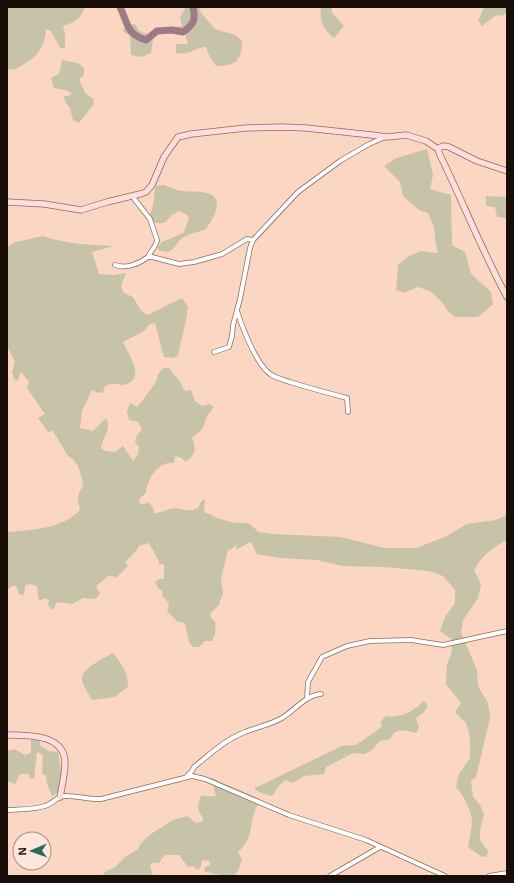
<svg xmlns="http://www.w3.org/2000/svg" width="514" height="883" viewBox="0 0 514 883" font-family="Arial,sans-serif">
<rect width="100%" height="100%" fill="#fbd6c2"/>
<path fill="#c6c3a9" d="M 7,7 L 85,7 C 80,19 76,22 63,26 L 65,35 L 65,48 L 60,48 L 51,31 L 46,29 C 46,44 38,57 24,64 C 18,68 15,70 7,69 Z
M 186,7 L 199,7 L 201,13 L 215,29 L 235,35 L 242,41 C 242,60 236,66 216,66 L 209,55 L 206,47 C 192,48 191,56 176,53 L 176,44 L 188,44 L 185,34 L 168,33 L 169,28 L 182,26 L 180,17 Z
M 321,7 L 333,7 L 331,10 L 333,14 L 344,26 L 334,38 C 322,28 320,22 321,7 Z
M 484,7 L 507,7 L 507,13 L 502,16 L 496,15 L 482,26 L 478,21 Z
M 133,24 L 136,25 L 139,31 L 147,34 L 153,39 L 151,53 L 142,57 L 131,55 L 130,36 L 123,31 L 124,28 Z
M 62,60 L 78,63 L 84,68 L 84,75 L 79,79 L 85,93 L 93,99 L 94,104 L 79,123 L 73,120 L 70,108 L 65,102 L 64,96 L 68,96 L 72,94 L 66,90 L 54,88 L 51,78 L 59,74 Z
M 427,149 L 433,175 L 430,189 L 451,195 L 452,245 L 465,252 L 471,274 L 491,292 L 493,304 L 478,317 L 455,317 L 448,311 L 441,301 L 430,291 L 418,287 L 404,293 L 396,290 L 398,265 L 407,257 L 421,251 L 438,253 L 436,245 L 434,227 L 428,213 L 419,210 L 403,196 L 400,182 L 384,166 L 396,158 Z
M 164,185 C 170,187 176,190 182,191 C 189,192 195,191 202,192 C 228,195 214,218 205,230 C 197,232 186,234 180,240 C 176,245 174,249 168,252 L 160,251 L 157,248 L 162,242 L 183,233 L 185,230 L 189,218 L 187,215 L 179,211 L 172,215 L 164,223 C 156,224 154,223 150,216 L 153,205 L 155,189 L 156,186 Z
M 486,196 L 507,197 L 507,218 L 497,217 L 495,207 L 486,206 Z
M 43,236 C 66,244 90,245 114,246 L 92,252 L 99,274 L 114,275 L 126,273 L 121,286 L 124,293 L 133,297 L 142,312 L 148,315 L 182,298 L 188,307 L 186,320 L 178,355 L 173,358 L 164,357 L 155,323 L 150,324 L 144,331 L 123,342 C 127,352 146,377 127,384 C 123,386 119,384 115,384 C 112,383 108,385 105,386 L 103,392 L 98,393 L 92,390 L 82,411 L 80,428 L 93,431 L 106,418 C 112,432 103,435 101,448 L 105,451 L 115,452 L 123,446 L 133,461 L 138,454 L 139,447 L 135,442 L 137,435 L 142,430 L 139,422 L 129,420 L 127,411 L 130,403 L 137,407 L 142,401 L 156,382 L 158,375 L 162,369 L 169,367 C 172,373 175,375 179,380 C 182,384 181,387 186,391 L 191,390 L 195,401 L 202,406 L 209,404 L 214,407 L 207,416 L 203,428 L 192,438 C 196,450 197,453 186,462 L 180,457 L 175,456 L 174,463 C 158,461 147,479 146,493 L 141,497 L 139,502 L 142,505 L 148,502 L 153,507 L 154,513 C 160,513 164,511 170,509 C 181,506 185,514 198,508 L 201,502 L 205,499 L 204,512 L 209,514 L 217,518 L 235,523 L 248,523 L 259,532 L 272,534 L 341,537 L 384,548 L 416,548 L 445,537 L 467,524 L 496,520 L 507,515 L 507,540 C 493,546 481,557 474,570 L 481,584 L 478,598 L 463,620 L 461,632 L 477,670 L 478,686 L 488,703 L 490,718 L 476,777 L 471,781 L 473,797 L 480,805 L 484,814 L 480,830 L 480,840 L 488,851 L 487,856 L 482,857 L 468,847 C 469,839 472,830 472,821 C 471,809 464,796 456,787 L 459,774 L 470,758 L 470,737 L 466,723 L 455,712 L 461,703 L 446,684 L 447,664 L 452,652 L 451,639 L 440,631 L 445,617 L 455,603 L 455,590 L 443,576 L 429,571 L 384,567 L 342,566 L 317,560 L 280,558 L 257,554 L 251,542 C 245,544 242,548 236,549 L 236,545 L 232,549 L 228,550 L 221,578 L 223,593 L 219,605 L 210,614 L 211,618 L 215,622 C 216,629 216,634 212,641 L 205,641 L 199,647 L 193,647 L 189,642 L 185,623 L 178,622 L 167,611 L 169,605 L 166,599 L 163,597 L 162,591 L 158,588 L 155,582 L 159,579 L 164,579 L 164,565 L 159,564 L 159,561 L 149,543 L 139,546 L 136,551 L 125,562 L 128,566 L 116,578 L 110,575 L 96,586 L 100,594 L 95,599 L 83,598 L 72,604 L 57,602 L 53,610 L 48,605 L 49,600 L 45,598 L 39,601 L 37,586 L 30,584 L 25,586 L 24,595 L 19,594 L 16,586 L 12,586 L 7,590 L 7,532 C 32,530 62,529 80,510 C 77,500 77,495 83,486 C 82,476 78,460 68,456 L 53,431 L 48,432 L 38,418 L 45,414 L 27,388 L 29,382 L 22,373 L 20,374 L 18,381 L 14,379 L 12,372 L 15,362 L 7,346 L 7,247 L 16,242 Z
M 113,653 C 122,664 128,673 128,687 L 114,697 L 92,700 C 89,694 81,684 82,677 C 83,668 106,657 113,653 Z
M 424,701 L 428,706 L 424,712 L 416,718 L 419,728 L 416,733 L 403,730 L 395,732 L 390,739 L 380,741 L 372,750 L 365,754 L 353,753 L 326,767 L 324,774 L 304,776 L 293,783 L 285,780 L 277,788 L 273,795 L 270,796 L 255,790 L 255,788 L 342,746 L 356,745 L 382,727 L 380,722 L 386,716 C 403,718 412,712 424,701 Z
M 31,738 L 40,738 L 40,746 L 49,751 L 58,752 L 64,789 L 52,796 L 47,784 L 46,776 L 42,773 L 43,755 L 37,752 L 34,778 L 30,779 L 29,774 L 20,774 L 15,784 L 7,781 L 7,751 L 14,749 L 25,755 L 31,753 Z
M 211,777 C 227,786 245,792 261,800 C 260,804 256,806 255,810 C 249,827 253,839 238,852 L 242,860 L 239,869 L 234,876 L 222,876 L 219,874 C 212,875 211,872 205,872 L 204,868 L 210,865 L 210,861 L 202,860 L 201,867 L 198,870 L 193,866 L 188,867 L 179,855 L 166,855 L 162,858 L 160,862 L 158,864 L 156,862 L 152,863 L 150,866 L 153,876 L 101,876 L 108,870 L 114,868 L 125,857 L 138,849 L 141,843 L 151,834 L 173,820 L 187,816 L 196,823 L 202,822 L 203,818 C 197,810 197,805 201,796 C 206,795 211,797 216,796 Z"/>
<g fill="none" stroke-linecap="round" stroke-linejoin="round">
<path stroke="#9e7a85" stroke-width="7" d="M 120,7 C 128,23 126,34 146,40 L 157,31 L 172,30 L 183,32 C 194,24 196,20 193,7"/>
<defs>
<path id="street" d="M 132,196 L 150,219 L 157,240 C 157,245 150,252 148,257 L 152,257 L 179,264 L 194,262 L 222,254 L 247,239 L 253,240
M 115,265 C 126,269 139,264 148,257
M 237,311 C 243,329 255,362 270,374 C 276,378 284,380 290,382 C 309,388 328,393 347,398 L 348,412
M 214,352 L 229,347 L 232,336 L 233,325 L 240,299 L 250,248 L 253,240 L 298,192 L 340,161 L 369,144 L 385,137
M 307,699 L 308,682 L 322,657 L 347,646 L 370,641 L 411,640 L 443,645 L 507,631
M 186,777 L 192,771 L 194,767 C 209,755 226,739 245,732 C 257,727 270,725 282,718 C 295,710 306,695 321,694
M 7,810 C 19,809 33,810 45,806 C 52,804 57,797 64,796 C 76,795 89,800 101,799 L 192,776 L 205,779 L 289,815 L 366,840 L 445,876
M 330,876 L 380,847
M 489,876 L 507,873"/>
<path id="secondary" d="M 438,149 C 442,145 445,146 449,147 L 477,161 L 507,171
M 7,202 L 44,204 L 81,210 L 107,202 L 140,194 L 146,192 L 152,185 L 164,157 L 178,137 L 191,134 L 246,128 L 282,127 L 306,128 L 372,135 L 387,137 L 406,135 L 426,141 L 438,149 L 440,155 C 463,202 482,251 507,297
M 7,735 C 27,735 65,734 65,763 C 65,774 62,786 60,797"/>
</defs>
<use href="#street" stroke="#8c6c5b" stroke-width="5.5"/>
<use href="#secondary" stroke="#8c6c5b" stroke-width="7"/>
<use href="#street" stroke="#fff" stroke-width="4"/>
<use href="#secondary" stroke="#fedddc" stroke-width="5.5"/>
</g>
<rect width="514" height="883" fill="none" stroke="#190d07" stroke-width="16"/>
<g transform="translate(32 851) rotate(268)"><circle r="19" fill="#fde6db" stroke="#a28f86"/>
<path d="M0-3L7 15L0 10L-7 15Z" fill="#256a5d"/>
<text y="-6" font-size="11" font-weight="bold" text-anchor="middle" fill="#190d07">N</text>
</g>
</svg>
